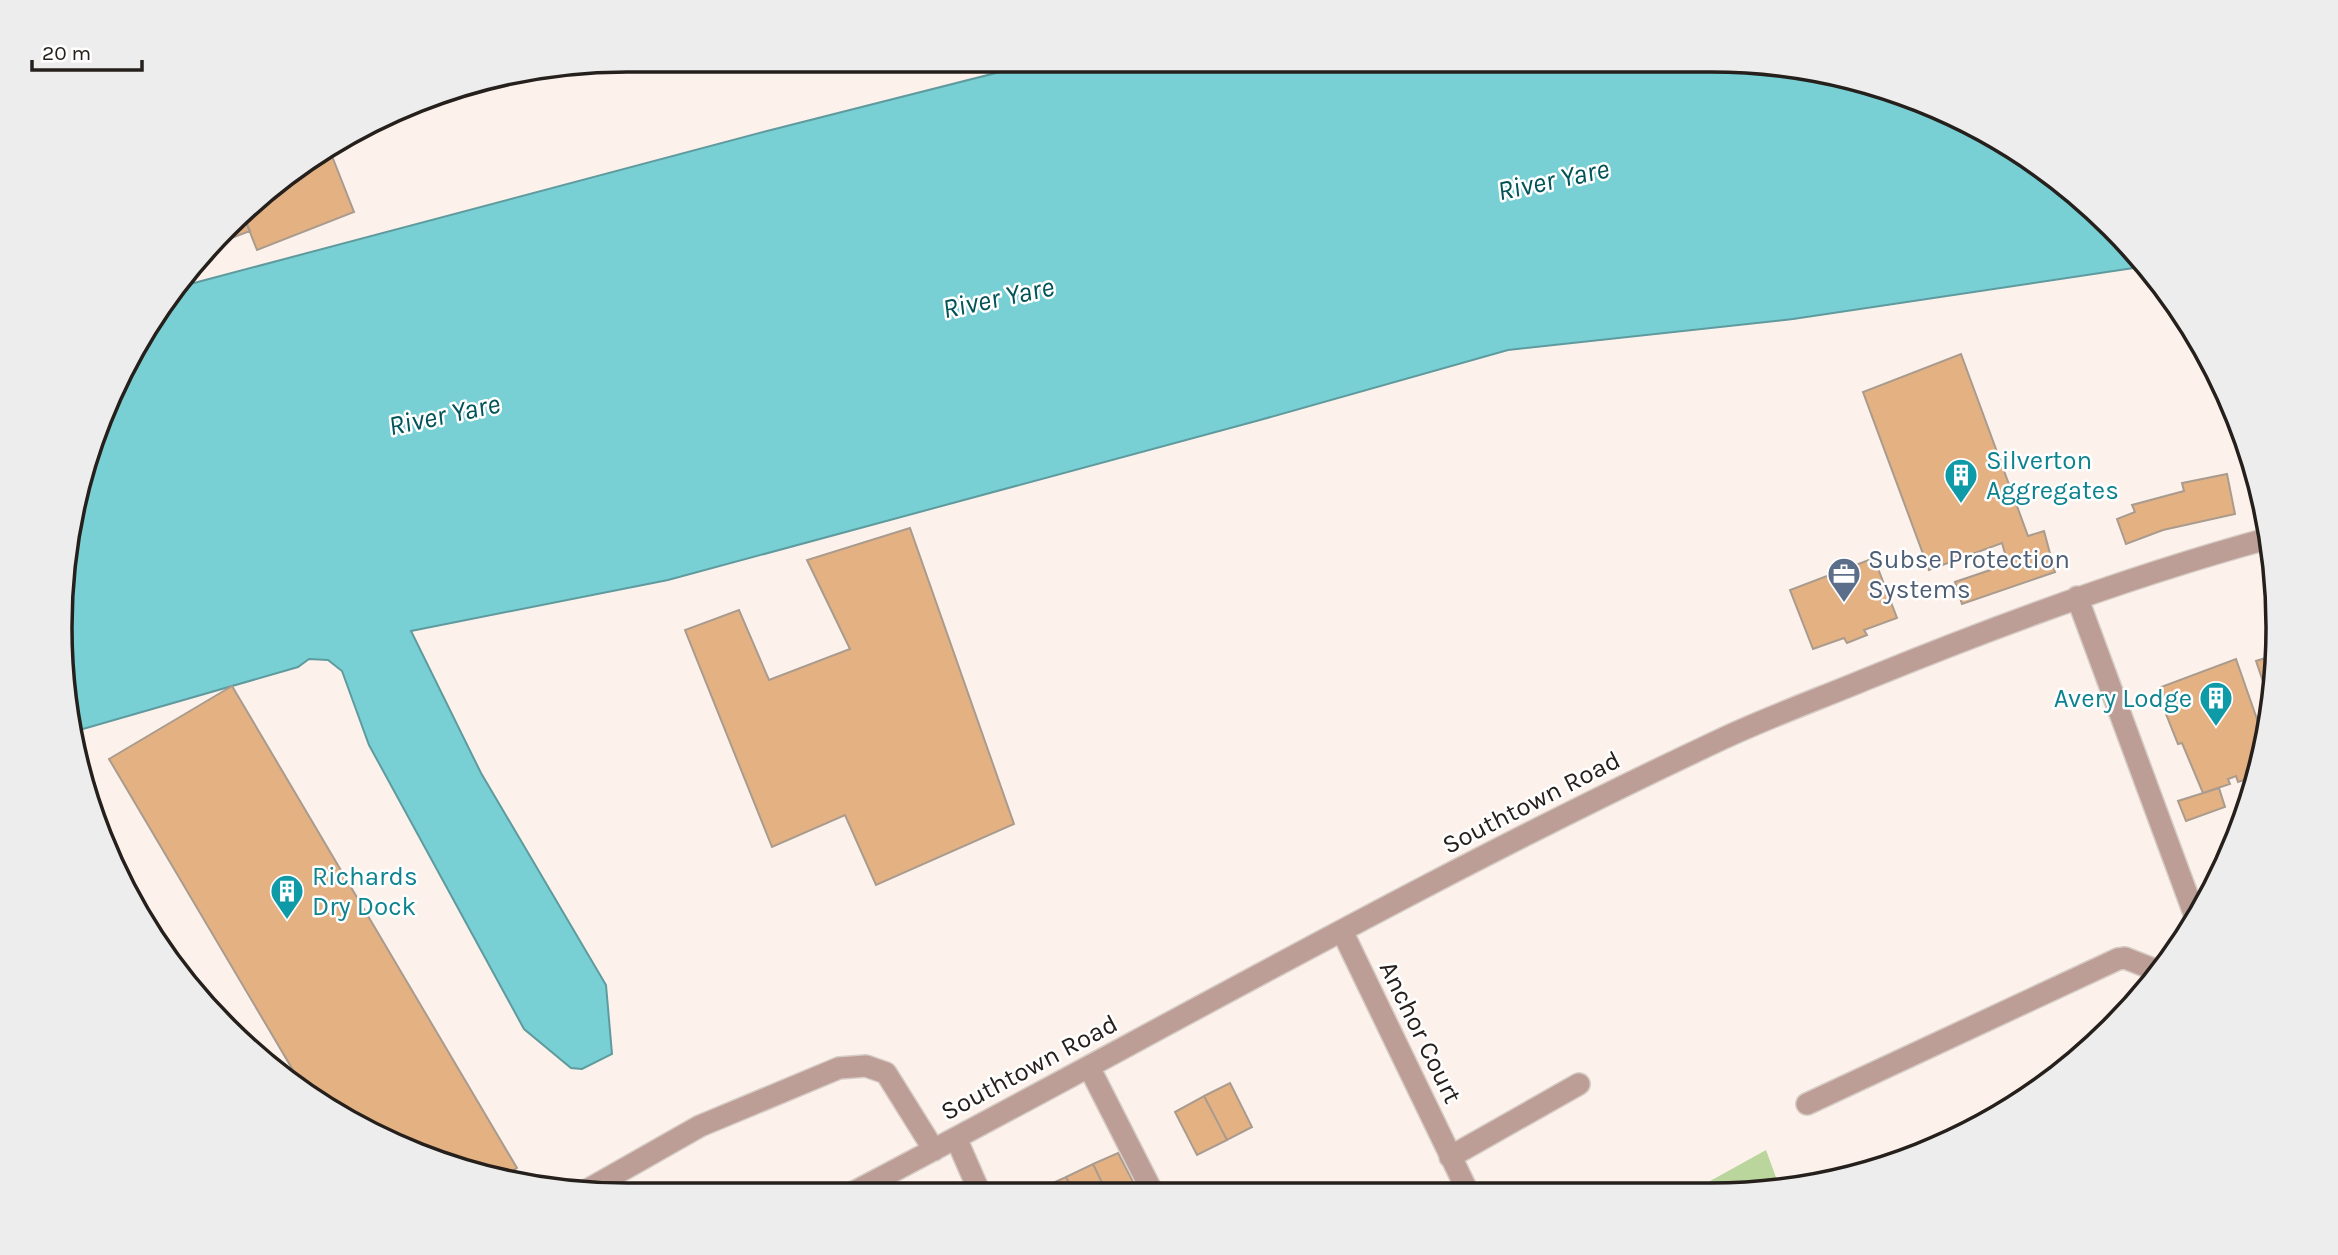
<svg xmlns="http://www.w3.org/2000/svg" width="2338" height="1255" viewBox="0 0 2338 1255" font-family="Karla,sans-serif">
<rect width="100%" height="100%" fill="#fdf2eb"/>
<path fill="#bbd69d" d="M 1766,1150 L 1781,1191 L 1692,1191 Z"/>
<path fill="#78d0d5" stroke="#5f9b9e" stroke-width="2" d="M 1047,60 L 1747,61 L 1858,79 L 1962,118 L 2057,177 L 2138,253 L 2147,266 L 1793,319 L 1508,350 L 1260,420 L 668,580 L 411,631 L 481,773 L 606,985 L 612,1054 L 582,1069 L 571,1068 L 524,1029 L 369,745 L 342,671 L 328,660 L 309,659 L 298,667 L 76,731 L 61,665 L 79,481 L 155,312 L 179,287 L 767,131 Z"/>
<path fill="#e4b183" stroke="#a99b8e" stroke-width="2" d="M 330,151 L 354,212 L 257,250 L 244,217 L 281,177 Z
M 244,217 L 250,231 L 221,242 Z
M 1961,354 L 2028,536 L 2044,531 L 2055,572 L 1962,604 L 1955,582 L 2008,564 L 2002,543 L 1929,570 L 1863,392 Z
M 2227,474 L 2235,514 L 2163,530 L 2126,544 L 2117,519 L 2135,512 L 2132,505 L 2184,491 L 2182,483 Z
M 910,528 L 1014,824 L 876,885 L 845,815 L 772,847 L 685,630 L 739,610 L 769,680 L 850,649 L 807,560 Z
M 1874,558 L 1897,618 L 1864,630 L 1867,635 L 1847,643 L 1844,638 L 1813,649 L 1790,590 Z
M 2277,643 L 2277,665 L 2270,702 L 2256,661 L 2272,656 L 2271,650 Z
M 2236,659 L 2265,742 L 2259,775 L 2238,782 L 2236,776 L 2228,779 L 2230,784 L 2203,793 L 2182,743 L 2178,744 L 2166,714 L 2170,712 L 2161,687 Z
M 232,686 L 517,1168 L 499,1179 L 480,1176 L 376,1137 L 300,1082 L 109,759 Z
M 2219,788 L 2225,807 L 2186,821 L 2178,801 Z
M 175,955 L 183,977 L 167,958 Z
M 1230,1083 L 1252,1127 L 1227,1140 L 1204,1096 Z
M 1204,1096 L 1227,1140 L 1197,1155 L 1175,1112 Z
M 1118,1153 L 1139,1193 L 1107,1193 L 1093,1164 Z
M 1093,1164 L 1107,1193 L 1074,1193 L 1066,1177 Z
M 1066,1177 L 1074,1193 L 1036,1193 L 1035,1191 Z"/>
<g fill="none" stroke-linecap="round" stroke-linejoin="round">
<defs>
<path id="minor" d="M 2077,597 L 2195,916
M 1342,931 L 1468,1192
M 1089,1067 L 1153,1193
M 1807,1104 L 2118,959 L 2125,958 L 2158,971
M 956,1138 L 980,1193
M 1450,1157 L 1579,1084
M 582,1193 L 700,1126 L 839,1068 L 866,1066 L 886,1073 L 934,1150
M 852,1193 C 1142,1041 1427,877 1724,738 C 1771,716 1821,698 1869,678 C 2001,624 2133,575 2270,538"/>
</defs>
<use href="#minor" stroke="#d6ccc6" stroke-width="24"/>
<use href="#minor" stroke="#bd9e96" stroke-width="21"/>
</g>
<defs>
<symbol id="building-pin" viewBox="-11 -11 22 30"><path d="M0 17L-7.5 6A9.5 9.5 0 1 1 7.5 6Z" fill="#0f9aa8" stroke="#fff"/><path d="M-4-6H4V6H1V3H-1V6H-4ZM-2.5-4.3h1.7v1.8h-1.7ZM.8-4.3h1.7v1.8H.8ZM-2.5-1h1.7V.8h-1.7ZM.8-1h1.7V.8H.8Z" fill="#fff"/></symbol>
<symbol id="office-pin" viewBox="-11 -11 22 30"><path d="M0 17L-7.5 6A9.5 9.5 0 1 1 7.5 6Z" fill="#5c6f8a" stroke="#fff"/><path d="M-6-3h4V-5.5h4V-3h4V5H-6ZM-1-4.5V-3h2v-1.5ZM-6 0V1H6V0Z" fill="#fff"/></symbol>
</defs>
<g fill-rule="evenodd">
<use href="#building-pin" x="1942" y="456" width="38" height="52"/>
<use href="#office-pin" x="1825" y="555" width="38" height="52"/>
<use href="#building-pin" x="2197" y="679" width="38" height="52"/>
<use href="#building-pin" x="268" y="872" width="38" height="52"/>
</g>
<g text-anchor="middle" stroke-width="5" stroke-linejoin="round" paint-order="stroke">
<g font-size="26" fill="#0d838f" stroke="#fff" text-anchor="start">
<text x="1986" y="469">Silverton<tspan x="1986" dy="30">Aggregates</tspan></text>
<text x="2192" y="707" text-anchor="end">Avery Lodge</text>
<text x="312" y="885">Richards<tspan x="312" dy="30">Dry Dock</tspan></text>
</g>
<g font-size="26" fill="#4e5e75" stroke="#fff" text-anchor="start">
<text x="1868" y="568">Subse Protection<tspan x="1868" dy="30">Systems</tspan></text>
</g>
<g font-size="26" fill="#26201c" stroke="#fff">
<text transform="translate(1531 802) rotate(-27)" y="9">Southtown Road</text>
<text transform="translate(1421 1032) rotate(64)" y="9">Anchor Court</text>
<text transform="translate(1029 1067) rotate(-28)" y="9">Southtown Road</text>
</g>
<g font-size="28" font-style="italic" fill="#005357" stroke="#fff">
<text transform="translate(1553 179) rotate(-12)" y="10">River Yare</text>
<text transform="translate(998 297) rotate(-12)" y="10">River Yare</text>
<text transform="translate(444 414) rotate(-12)" y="10">River Yare</text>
</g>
</g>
<path d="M0 0H2338V1255H0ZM627 72H1711A555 555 0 0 1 2266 627V628A555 555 0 0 1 1711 1183H627A555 555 0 0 1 72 628V627A555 555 0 0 1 627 72Z" fill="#eeeded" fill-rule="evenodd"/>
<path fill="none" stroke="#26201c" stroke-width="3.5" d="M627 72H1711A555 555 0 0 1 2266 627V628A555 555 0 0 1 1711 1183H627A555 555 0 0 1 72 628V627A555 555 0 0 1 627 72Z"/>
<path d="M32 60v10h110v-10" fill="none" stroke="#26201c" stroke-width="3.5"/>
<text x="42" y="60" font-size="21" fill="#26201c" stroke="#ffffff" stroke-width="5" paint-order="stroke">20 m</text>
</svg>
